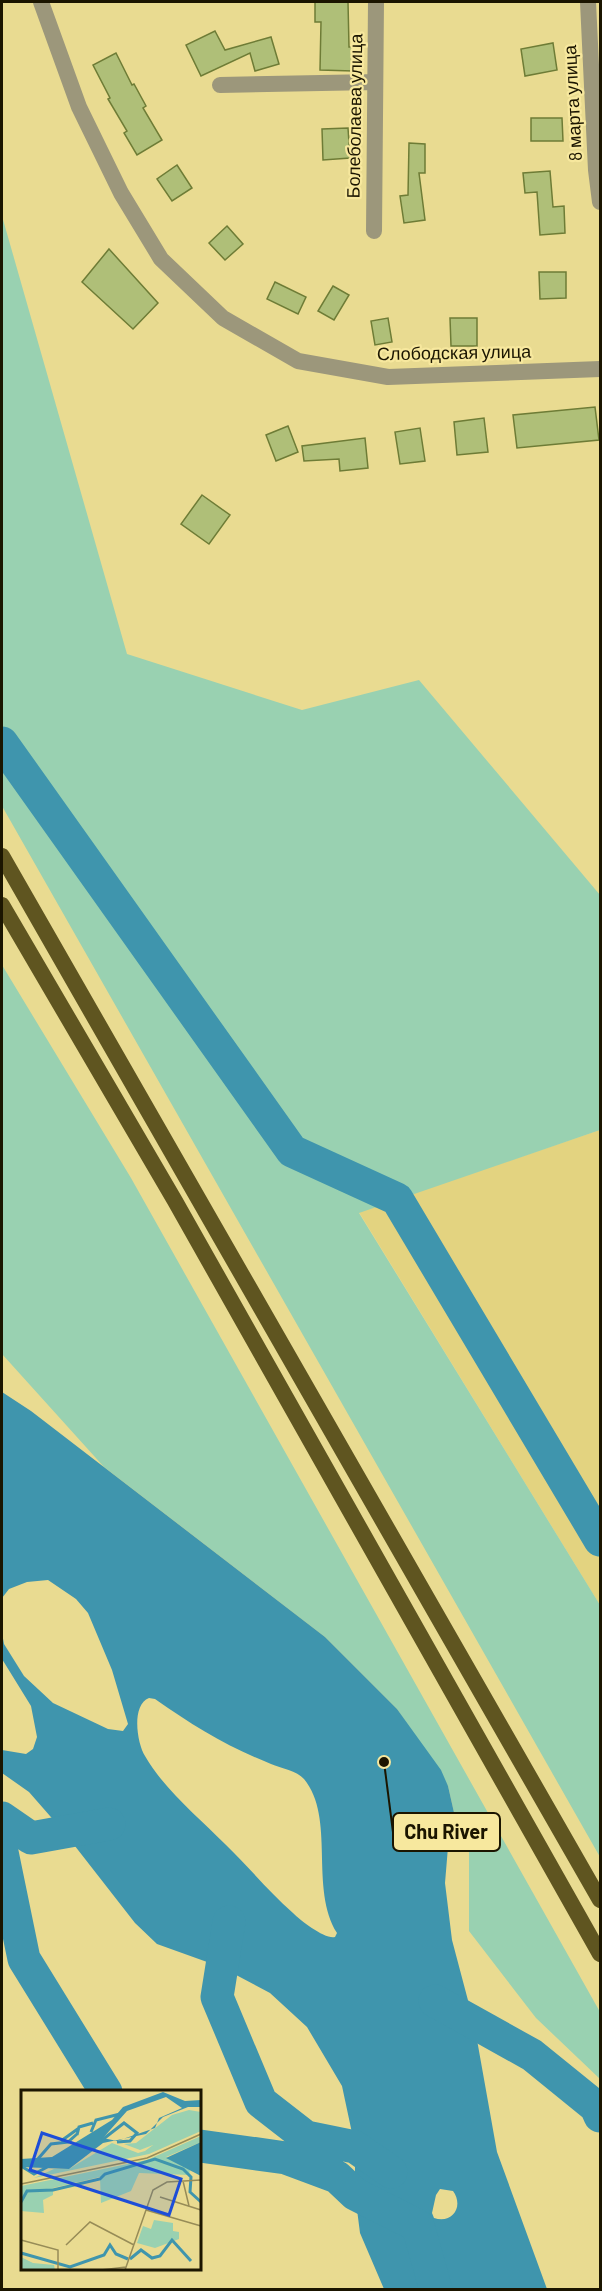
<svg xmlns="http://www.w3.org/2000/svg" width="602" height="2291" viewBox="0 0 602 2291" font-family="Barlow,sans-serif">
<rect width="100%" height="100%" fill="#e9db91"/>
<path fill="#e3d380" d="M 600,1130 L 600,1605 L 359,1212 Z"/>
<path fill="#99d1b1" d="M 2,216 L 127,654 L 302,710 L 419,680 L 600,895 L 600,1130 L 359,1213 L 600,1605 L 600,1857 L 2,806 Z
M 2,965 L 131,1178 L 600,2012 L 600,2079 L 536,2018 L 469,1931 L 469,1843 L 455,1817 L 448,1786 L 397,1709 L 325,1637 L 104,1467 L 2,1354 Z"/>
<path fill="#3f95ad" fill-rule="evenodd" d="M 2,1392 L 31,1411 L 325,1637 L 397,1709 L 441,1770 L 448,1786 L 455,1817 L 448,1847 L 445,1883 L 452,1940 L 474,2023 L 497,2152 L 547,2289 L 384,2289 L 360,2233 L 355,2194 L 355,2147 L 342,2086 L 307,2027 L 270,1993 L 221,1967 L 157,1944 L 135,1923 L 64,1832 L 29,1792 L 2,1773 L 2,1750 L 26,1754 L 33,1749 L 37,1737 L 31,1706 L 2,1659 L 2,1633 L 4,1644 L 24,1676 L 53,1703 L 108,1729 L 123,1731 L 128,1724 L 112,1670 L 88,1613 L 76,1599 L 48,1580 L 27,1582 L 9,1589 L 2,1598 ZM 149,1698 L 155,1699 C 195,1727 226,1746 271,1764 C 281,1768 297,1771 304,1779 C 336,1818 309,1888 337,1933 L 335,1937 C 326,1940 301,1921 293,1913 C 269,1892 249,1867 225,1844 C 199,1818 163,1788 145,1756 C 137,1743 131,1705 149,1698 ZM 440,2189 L 453,2191 C 464,2206 453,2224 434,2218 L 432,2213 L 436,2195 Z"/>
<g fill="none" stroke-linecap="round" stroke-linejoin="round">
<path stroke="#3f95ad" stroke-width="33" d="M 2,743 L 292,1151 L 397,1199 L 600,1540
M 2,1818 L 31,1838 L 109,1824
M 2,1852 L 24,1959 L 106,2092
M 229,1922 L 217,1997 L 261,2102 L 306,2137 L 355,2147 L 391,2172
M 435,2001 L 532,2055 L 596,2107 L 600,2116
M 200,2146 L 286,2158 L 337,2177 L 355,2194 L 418,2226 L 436,2290"/>
</g>
<path fill="#afbf78" stroke="#6e7c36" stroke-width="1.5" d="M 315,2 L 348,2 L 349,47 L 354,47 L 353,71 L 320,70 L 321,22 L 315,22 Z
M 215,31 L 225,50 L 271,37 L 279,64 L 255,71 L 250,53 L 201,76 L 186,45 Z
M 553,43 L 557,70 L 525,76 L 521,49 Z
M 116,53 L 132,85 L 134,84 L 146,106 L 143,108 L 162,140 L 137,155 L 124,133 L 127,131 L 108,99 L 110,98 L 93,65 Z
M 531,118 L 562,118 L 563,141 L 531,141 Z
M 348,128 L 350,158 L 323,160 L 322,129 Z
M 409,143 L 425,144 L 425,173 L 419,173 L 425,220 L 404,223 L 400,196 L 408,195 Z
M 177,165 L 192,188 L 172,201 L 157,179 Z
M 550,171 L 553,207 L 564,206 L 565,233 L 540,235 L 537,192 L 525,193 L 523,173 Z
M 227,226 L 243,244 L 225,260 L 209,243 Z
M 109,249 L 158,303 L 133,329 L 82,282 Z
M 539,272 L 566,272 L 566,298 L 540,299 Z
M 275,282 L 306,297 L 298,314 L 267,299 Z
M 333,286 L 349,295 L 334,320 L 318,311 Z
M 388,318 L 392,342 L 375,345 L 371,321 Z
M 450,318 L 477,318 L 477,346 L 451,346 Z
M 595,407 L 599,440 L 517,448 L 513,415 Z
M 484,418 L 488,452 L 457,455 L 454,422 Z
M 288,426 L 298,452 L 276,461 L 266,435 Z
M 420,428 L 425,461 L 400,464 L 395,432 Z
M 365,438 L 368,468 L 340,471 L 339,459 L 304,461 L 302,446 Z
M 202,495 L 230,515 L 209,544 L 181,524 Z"/>
<g fill="none" stroke-linecap="round" stroke-linejoin="round">
<path stroke="#9c977b" stroke-width="16" d="M 588,2 L 596,170 L 600,202
M 220,85 L 375,82
M 374,231 L 376,2"/>
<path stroke="#9c977b" stroke-width="16" d="M 41,2 L 79,107 L 121,193 L 161,259 L 223,318 L 298,361 L 388,377 L 600,369"/>
<path stroke="#5f5520" stroke-width="16" d="M 2,856 L 600,1900
M 2,905 L 175,1201 L 600,1954"/>
</g>
<g text-anchor="middle" stroke-width="4.5" stroke-linejoin="round" paint-order="stroke">
<g font-size="18" fill="#1b1500" stroke="#f7e89e">
<text transform="translate(573 103) rotate(-93)" y="6">8 марта улица</text>
<text transform="translate(355 116) rotate(-89)" y="6">Болеболаева улица</text>
<text transform="translate(454 353) rotate(-1)" y="6">Слободская улица</text>
</g>
</g>
<g transform="translate(21 2090)">
<rect width="180" height="180" fill="#e9db91"/>
<path d="M 168,20 L 180,22 L 180,41 L 128,64 L 13,88 L 33,79 L 48,79 L 91,53 L 117,63 L 124,61 L 132,55 L 119,60 L 103,54 L 115,53 L 151,25 ZM 180,46 L 180,52 L 145,67 L 169,79 L 168,85 L 118,83 L 110,101 L 80,113 L 79,87 L 32,98 L 32,105 L 22,110 L 23,123 L 0,121 L 0,96 L 126,70 ZM 133,130 L 152,133 L 152,141 L 158,142 L 158,149 L 134,158 L 116,153 L 122,136 L 130,139 ZM 0,167 L 12,173 L 33,175 L 34,180 L 0,180 Z" fill="#99d1b1"/>
<path d="M 142,2 L 164,11 L 180,10 L 180,17 L 167,17 L 142,27 L 125,44 L 82,53 L 48,79 L 0,77 L 0,69 L 31,67 L 91,30 L 102,17 ZM 145,7 L 161,18 L 138,28 L 134,38 L 96,51 L 82,48 L 106,21 ZM 180,52 L 180,86 L 145,68 Z" fill="#3f95ad" fill-rule="evenodd"/>
<path fill="none" stroke="#3f95ad" stroke-width="3" d="M 70,42 L 75,30 L 99,24M 56,45 L 58,37 L 72,33M 81,50 L 103,33 L 116,43 L 109,51 L 96,52M 40,51 L 58,38M 16,70 L 30,54 L 47,52 L 56,44M 0,76 L 13,84 L 30,75M 0,112 L 6,101 L 32,100 L 79,89 L 84,84 L 134,69 L 162,79 L 170,87 L 169,102 L 180,112M 0,163 L 49,177 L 83,165 L 89,155 L 95,164 L 107,169M 109,169 L 120,160 L 131,168 L 139,166 L 151,150 L 170,171"/>
<path fill="none" stroke="#978c57" stroke-width="1.5" d="M 162,91 L 168,116M 0,94 L 126,68 L 180,44M 139,107 L 180,120M 125,120 L 180,136M 0,150 L 37,160 L 37,180M 45,155 L 69,132 L 113,155M 80,180 L 105,177M 104,180 L 132,100 L 146,92 L 180,90"/>
<path fill="#1d4ed8" fill-opacity="0.15" stroke="#1d4ed8" stroke-width="3" d="M 21,43 L 160,89 L 148,125 L 9,80 Z"/>
<rect width="180" height="180" fill="none" stroke="#1b1500" stroke-width="3"/>
</g>
<path fill="none" stroke="#1b1500" stroke-width="2" d="M384 1762L393 1832"/>
<circle fill="#1b1500" stroke="#f7e89e" stroke-width="2" cx="384" cy="1762" r="6"/>
<rect fill="#f7e89e" stroke="#1b1500" stroke-width="2" x="393" y="1813" width="107" height="38" rx="6"/>
<g font-size="20" text-anchor="middle" font-weight="bold" fill="#1b1500">
<text x="446" y="1839">Chu River</text>
</g>
<rect width="602" height="2291" fill="none" stroke="#1b1500" stroke-width="6"/>
</svg>
